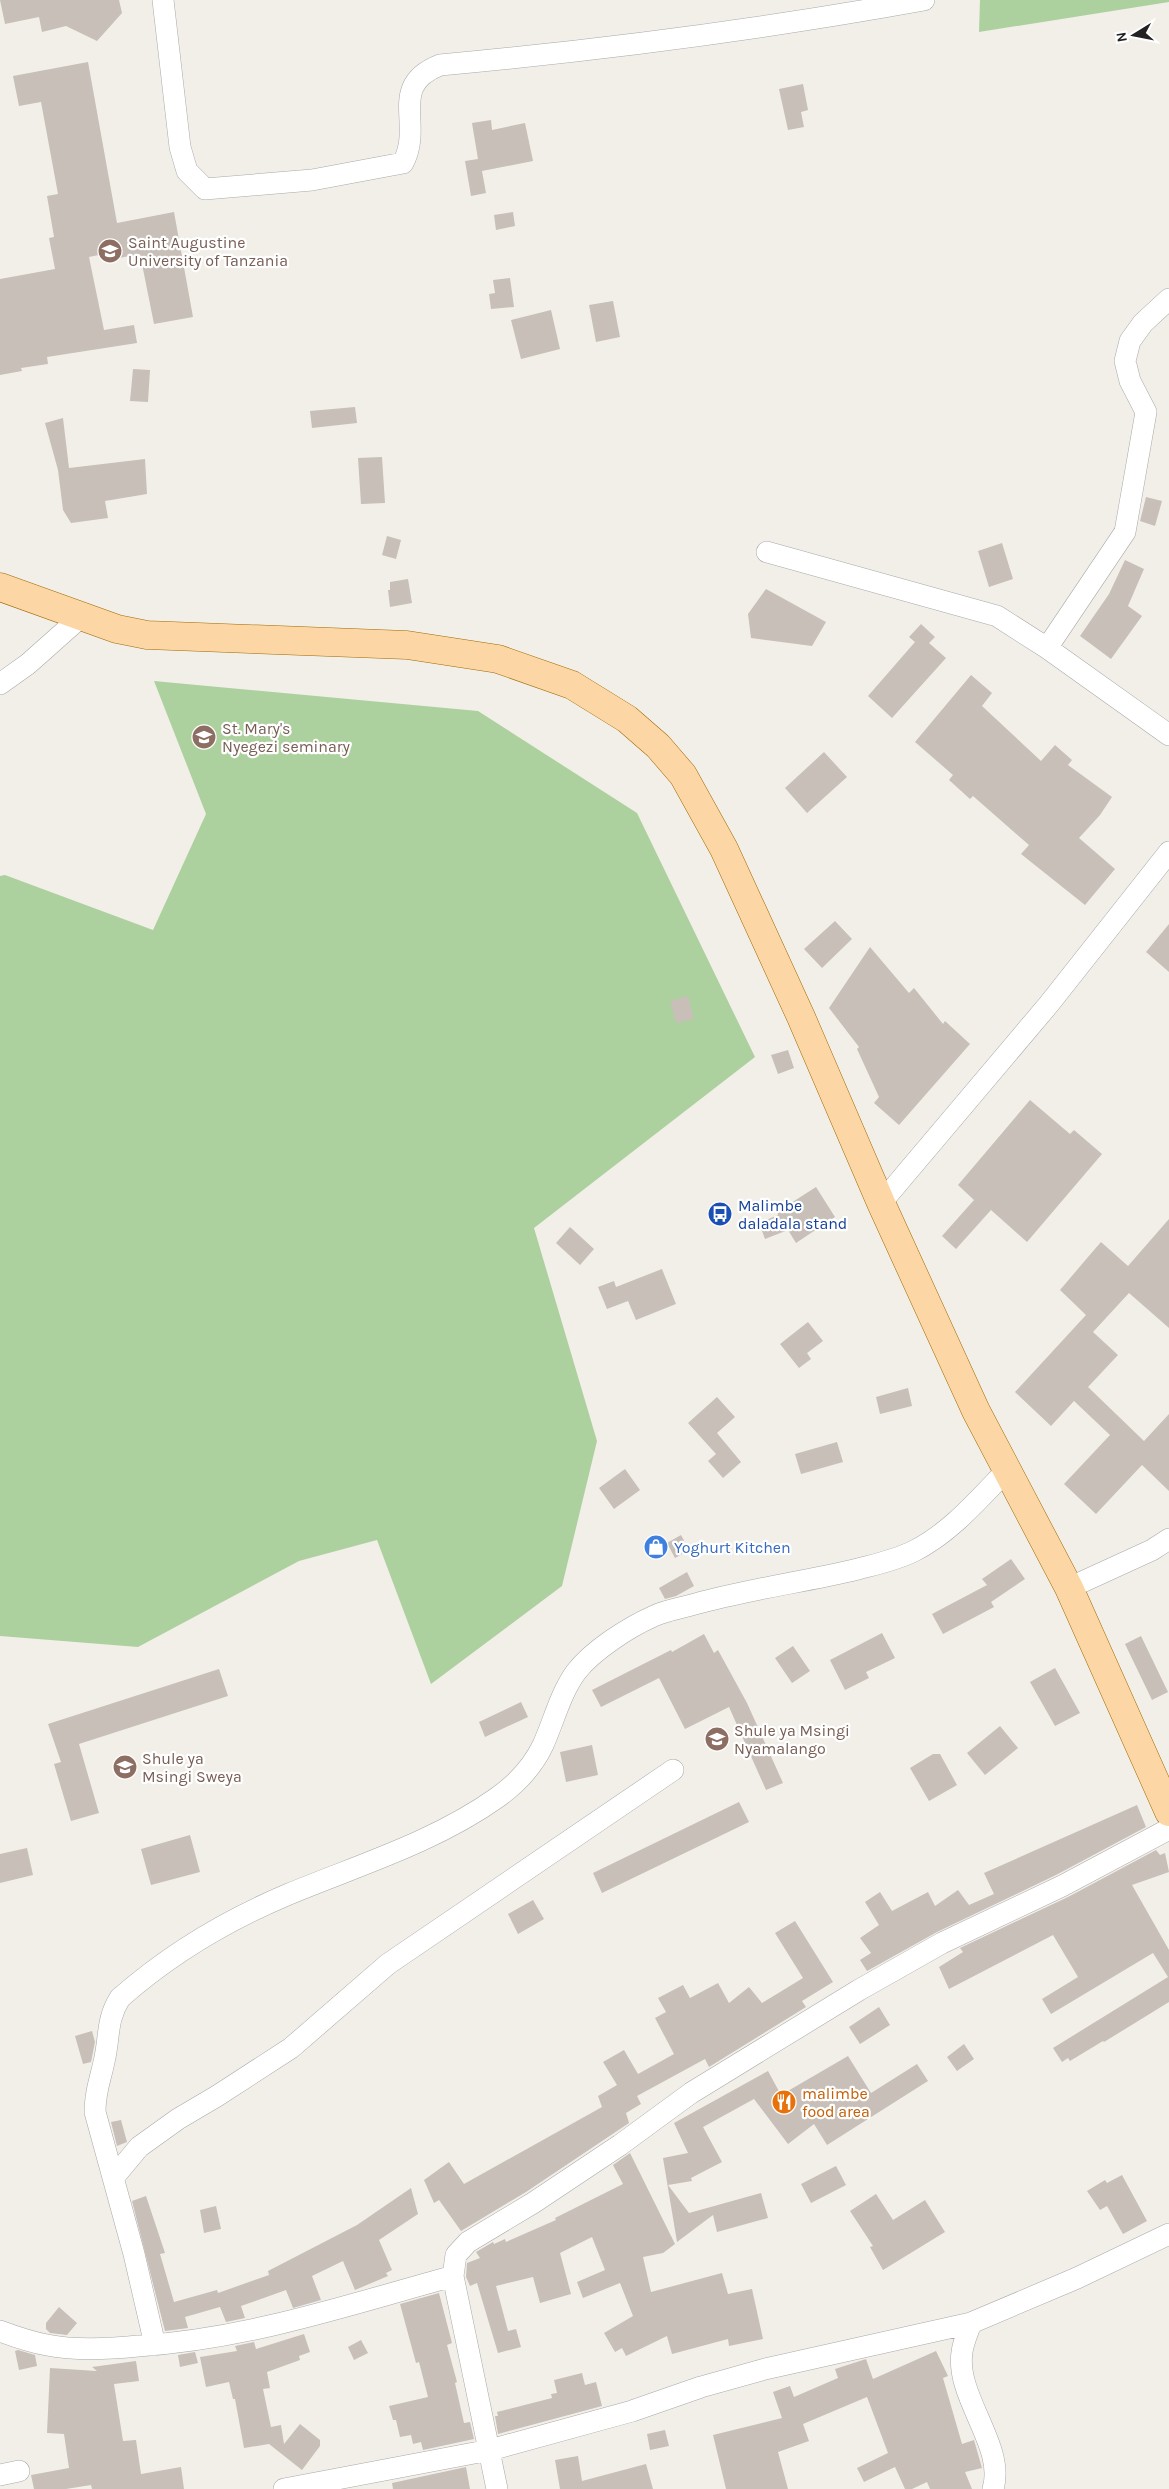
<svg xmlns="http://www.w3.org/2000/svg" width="1169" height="2489" viewBox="0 0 1169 2489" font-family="Karla,sans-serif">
<rect width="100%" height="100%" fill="#f2efe9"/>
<path fill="#add19e" d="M 980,0 L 1169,0 L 1169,2 L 979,32 Z
M 154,681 L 478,711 L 637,813 L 755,1057 L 534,1228 L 597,1441 L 562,1586 L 431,1684 L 377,1540 L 299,1561 L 138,1647 L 0,1636 L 0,876 L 5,875 L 153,930 L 206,814 Z"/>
<path fill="#c7bfb8" d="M 0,0 L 119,0 L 122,13 L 97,41 L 66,26 L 42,32 L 39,17 L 5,24 Z
M 88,62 L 117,223 L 174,212 L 193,317 L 154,324 L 140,254 L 119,258 L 118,251 L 89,257 L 104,330 L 134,325 L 137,343 L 47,357 L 48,364 L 21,368 L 22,371 L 0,375 L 0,279 L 55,269 L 49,238 L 54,237 L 47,196 L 58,194 L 41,102 L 19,106 L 13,76 Z
M 803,84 L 808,110 L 801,112 L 804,127 L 788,130 L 779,89 Z
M 491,120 L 492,130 L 525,123 L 533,161 L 482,171 L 486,193 L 471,196 L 465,161 L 478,159 L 472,123 Z
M 513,212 L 515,226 L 496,230 L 494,215 Z
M 510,278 L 514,307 L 491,309 L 489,294 L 495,293 L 493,280 Z
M 613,301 L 620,337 L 596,342 L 589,305 Z
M 551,310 L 560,349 L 521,359 L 511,320 Z
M 133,369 L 150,370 L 148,402 L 130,401 Z
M 355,407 L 357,423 L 312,428 L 310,411 Z
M 63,418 L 69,468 L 145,459 L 147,494 L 105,501 L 108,518 L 71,523 L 63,510 L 58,470 L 45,423 Z
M 382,457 L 385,503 L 361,504 L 358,458 Z
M 1146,497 L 1162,501 L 1155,526 L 1140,521 Z
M 387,536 L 401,540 L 396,559 L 382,555 Z
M 1002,543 L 1013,579 L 989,587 L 978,551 Z
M 1125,560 L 1144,569 L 1128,606 L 1142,616 L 1111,659 L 1080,636 L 1109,594 Z
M 408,579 L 412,603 L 390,607 L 388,590 L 390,590 L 390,582 Z
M 766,589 L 826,622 L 812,646 L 751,638 L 748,614 Z
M 921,624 L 935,637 L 929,643 L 946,658 L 892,718 L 868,696 L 915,642 L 909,637 Z
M 971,675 L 992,693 L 982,706 L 1041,761 L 1055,745 L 1072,760 L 1068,765 L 1112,797 L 1100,815 L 1079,838 L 1115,869 L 1085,905 L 1021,854 L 1029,845 L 973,796 L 970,799 L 949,780 L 953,775 L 915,742 Z
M 824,752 L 847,777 L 807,813 L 785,788 Z
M 835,921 L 852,939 L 822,968 L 804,949 Z
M 1169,924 L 1169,972 L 1146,952 Z
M 870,947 L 909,993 L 914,988 L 943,1024 L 945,1021 L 970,1044 L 899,1125 L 874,1103 L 879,1097 L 857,1049 L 859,1047 L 829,1008 Z
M 688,996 L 694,1019 L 676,1023 L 670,1001 Z
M 788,1050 L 794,1068 L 778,1074 L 771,1055 Z
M 1030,1100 L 1070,1134 L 1074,1130 L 1102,1154 L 1027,1242 L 991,1210 L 956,1249 L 942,1236 L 974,1200 L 958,1185 Z
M 816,1187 L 835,1217 L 796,1243 L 788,1230 L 765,1239 L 759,1223 L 778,1215 L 777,1212 Z
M 1169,1219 L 1169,1328 L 1129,1293 L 1093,1332 L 1118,1355 L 1088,1387 L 1144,1441 L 1169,1414 L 1169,1491 L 1142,1465 L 1096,1514 L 1064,1484 L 1110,1435 L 1074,1401 L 1051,1426 L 1015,1392 L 1086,1315 L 1060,1290 L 1088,1257 L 1101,1242 L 1128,1266 Z
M 570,1227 L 594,1249 L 580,1265 L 556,1243 Z
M 662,1269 L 676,1304 L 636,1320 L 628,1301 L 607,1309 L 598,1287 L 614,1281 L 616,1287 Z
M 808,1322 L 823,1341 L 807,1353 L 811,1359 L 799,1368 L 780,1344 Z
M 908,1388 L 912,1406 L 880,1414 L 876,1397 Z
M 717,1397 L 735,1417 L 717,1433 L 741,1462 L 723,1478 L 708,1461 L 716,1454 L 688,1423 Z
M 837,1442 L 843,1462 L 801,1474 L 795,1454 Z
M 625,1469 L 640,1490 L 614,1509 L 599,1488 Z
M 681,1535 L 689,1550 L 675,1558 L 667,1543 Z
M 1011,1559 L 1025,1579 L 991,1602 L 994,1607 L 943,1634 L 932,1614 L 987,1585 L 982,1579 Z
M 687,1572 L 694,1586 L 676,1596 L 665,1599 L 659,1588 Z
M 882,1633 L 895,1658 L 866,1672 L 869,1678 L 845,1690 L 830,1660 Z
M 704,1634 L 714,1653 L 718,1650 L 747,1703 L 783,1783 L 766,1790 L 729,1707 L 685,1729 L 659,1678 L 601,1707 L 592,1690 L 671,1650 L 672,1652 Z
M 1141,1636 L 1168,1692 L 1152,1700 L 1125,1644 Z
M 793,1646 L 810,1671 L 792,1683 L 775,1658 Z
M 1055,1668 L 1080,1713 L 1055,1726 L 1030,1682 Z
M 219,1669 L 228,1696 L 79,1744 L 99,1813 L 71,1821 L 54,1764 L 61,1762 L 48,1724 Z
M 521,1702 L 528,1717 L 485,1737 L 479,1722 Z
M 1000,1726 L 1018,1748 L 985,1775 L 967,1753 Z
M 592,1745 L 598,1775 L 566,1782 L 560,1752 Z
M 933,1754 L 940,1754 L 957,1785 L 929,1801 L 910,1768 Z
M 739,1802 L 749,1822 L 602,1893 L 593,1873 Z
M 1137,1805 L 1146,1827 L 1056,1875 L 937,1932 L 867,1971 L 860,1960 L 871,1953 L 860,1938 L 879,1925 L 865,1902 L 880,1892 L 892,1911 L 928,1892 L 935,1906 L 958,1890 L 969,1905 L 994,1894 L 984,1873 Z
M 190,1835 L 200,1872 L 151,1885 L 141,1849 Z
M 27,1848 L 33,1875 L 0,1883 L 0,1854 Z
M 1156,1850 L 1160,1855 L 1165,1853 L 1169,1872 L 1132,1885 L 1169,1950 L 1169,2002 L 1104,2042 L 1103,2041 L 1070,2061 L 1068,2058 L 1062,2062 L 1053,2048 L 1168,1977 L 1153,1953 L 1051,2014 L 1042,1999 L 1078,1977 L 1053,1935 L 949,1989 L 939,1967 L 963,1952 L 960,1948 L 1068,1897 Z
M 533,1900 L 544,1919 L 518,1934 L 508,1914 Z
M 795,1921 L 833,1982 L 802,2001 L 806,2007 L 709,2067 L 705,2059 L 637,2096 L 641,2104 L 626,2113 L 629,2123 L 526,2192 L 461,2231 L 439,2200 L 434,2203 L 424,2180 L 449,2162 L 464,2184 L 602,2107 L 598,2096 L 617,2085 L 603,2062 L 624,2050 L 638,2074 L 674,2054 L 655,2018 L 666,2012 L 658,1998 L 683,1985 L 690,1998 L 718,1983 L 729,2003 L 749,1987 L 762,2003 L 803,1978 L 775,1933 Z
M 879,2007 L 890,2025 L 860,2044 L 849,2027 Z
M 92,2031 L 95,2042 L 91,2062 L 83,2064 L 75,2036 Z
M 964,2044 L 974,2059 L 957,2071 L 947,2057 Z
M 848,2056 L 871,2093 L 917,2064 L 928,2081 L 827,2145 L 814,2124 L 788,2144 L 754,2099 L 703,2127 L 722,2162 L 691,2178 L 692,2181 L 668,2185 L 689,2213 L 761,2193 L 768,2218 L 717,2232 L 713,2215 L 677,2242 L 663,2158 L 688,2153 L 674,2123 L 768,2071 L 781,2095 Z
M 121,2120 L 127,2142 L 117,2146 L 111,2122 Z
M 630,2153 L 675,2244 L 663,2253 L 643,2257 L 651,2292 L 722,2273 L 728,2294 L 752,2289 L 763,2339 L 729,2346 L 728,2339 L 672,2354 L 667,2336 L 626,2356 L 622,2348 L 615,2352 L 604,2333 L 633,2316 L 620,2283 L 583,2298 L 577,2282 L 605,2270 L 592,2237 L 560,2253 L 571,2294 L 540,2303 L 533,2277 L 496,2286 L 508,2331 L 516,2329 L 521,2347 L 498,2353 L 477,2283 L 470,2286 L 466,2277 L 467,2263 L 480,2258 L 476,2252 L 493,2242 L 494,2244 L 505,2239 L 506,2242 L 556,2220 L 555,2218 L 623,2184 L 613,2165 Z
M 836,2166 L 846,2185 L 811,2203 L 801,2184 Z
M 1122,2175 L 1147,2221 L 1123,2234 L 1107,2206 L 1100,2210 L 1087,2191 L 1105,2180 L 1107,2183 Z
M 411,2188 L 418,2214 L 379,2240 L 392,2270 L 386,2273 L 388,2276 L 355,2290 L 343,2261 L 312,2276 L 321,2300 L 293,2308 L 286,2290 L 241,2306 L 245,2318 L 226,2322 L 220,2307 L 185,2317 L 188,2328 L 165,2331 L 132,2201 L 146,2196 L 165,2253 L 160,2254 L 174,2302 L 217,2290 L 218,2293 L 269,2275 L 268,2271 L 357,2225 Z
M 876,2194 L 893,2220 L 925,2200 L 945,2232 L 883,2270 L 870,2247 L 873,2246 L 850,2211 Z
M 216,2206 L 221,2229 L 204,2233 L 200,2210 Z
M 439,2293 L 452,2343 L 447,2345 L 457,2382 L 455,2383 L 464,2423 L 470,2422 L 474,2439 L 423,2450 L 421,2442 L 413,2444 L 411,2435 L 400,2437 L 396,2420 L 393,2420 L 389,2406 L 428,2397 L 419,2362 L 416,2363 L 400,2304 Z
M 59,2307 L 77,2323 L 67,2335 L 50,2333 L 46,2329 L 46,2323 Z
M 304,2334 L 310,2352 L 299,2356 L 300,2360 L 267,2372 L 270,2388 L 263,2389 L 271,2427 L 281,2425 L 284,2444 L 300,2424 L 320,2440 L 320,2446 L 302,2470 L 269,2444 L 244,2448 L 235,2399 L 233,2399 L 229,2382 L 206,2387 L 200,2357 L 237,2351 L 235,2346 L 254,2342 L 256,2349 Z
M 361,2340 L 368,2353 L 354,2360 L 348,2347 Z
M 18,2350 L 35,2355 L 37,2366 L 19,2370 L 15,2351 Z
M 936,2351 L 948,2376 L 943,2378 L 962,2444 L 974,2440 L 982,2468 L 965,2472 L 972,2489 L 930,2489 L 927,2482 L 912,2489 L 905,2489 L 895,2467 L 864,2482 L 857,2468 L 888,2453 L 867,2397 L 803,2424 L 809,2441 L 778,2452 L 788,2489 L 726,2489 L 713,2435 L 782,2418 L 773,2392 L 790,2386 L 794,2397 L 838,2378 L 835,2369 L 866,2359 L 873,2379 Z
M 195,2352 L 198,2363 L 180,2367 L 178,2355 Z
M 136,2361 L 139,2381 L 114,2384 L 123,2441 L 136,2440 L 141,2474 L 181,2467 L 184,2489 L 92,2489 L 91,2485 L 66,2489 L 34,2489 L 31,2475 L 69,2468 L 64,2434 L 47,2433 L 50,2368 L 97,2371 L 92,2367 Z
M 582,2373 L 585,2385 L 596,2382 L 602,2406 L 498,2434 L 495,2416 L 498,2416 L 497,2412 L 552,2398 L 551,2394 L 557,2393 L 554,2380 Z
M 665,2430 L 669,2446 L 650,2450 L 647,2434 Z
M 578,2456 L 582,2481 L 646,2464 L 653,2489 L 560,2489 L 555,2460 Z
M 466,2467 L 470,2489 L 393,2489 L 392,2483 Z"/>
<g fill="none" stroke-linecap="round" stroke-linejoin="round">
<defs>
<path id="minor" d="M 163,0 L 180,147 L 187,171 L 205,189 L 312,180 L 403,163 C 424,124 387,86 440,65 C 602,50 764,29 924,0
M 767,552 L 997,616 L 1047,648 L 1169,735
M 1047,648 L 1125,532 L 1146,412 L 1130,381 L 1125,361 L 1130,341 L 1143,323 L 1169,299
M 0,684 L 28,664 L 82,616
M 881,1203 L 1049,1004 L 1169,852
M 1069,1588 L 1152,1550 L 1169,1539
M 114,2177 L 139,2147 L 178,2119 L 217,2096 L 291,2048 L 388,1964 L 673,1770
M 971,2323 C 968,2332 963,2343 962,2352 C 955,2397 1006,2446 993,2489
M 0,2331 C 16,2337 31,2342 47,2345 C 77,2351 109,2349 138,2346 C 247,2339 349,2305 453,2276
M 155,2345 L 134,2254 L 95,2112 C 95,2091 100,2081 104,2062 C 110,2037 106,2020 120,1998 C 170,1954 227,1920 289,1894 C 359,1865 435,1842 498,1797 C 516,1784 533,1766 543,1745 C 554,1721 560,1694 576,1672 C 593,1650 629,1627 654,1616 C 667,1610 682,1608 695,1604 C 749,1589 804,1582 858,1569 C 877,1564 896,1560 914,1551 C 950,1533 979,1499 1007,1470
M 0,2475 L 19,2471
M 284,2489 L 490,2450 L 632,2411 L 701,2387 L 765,2369 L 971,2323 L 1077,2278 L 1169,2234
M 497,2489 L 453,2276 L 456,2255 L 468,2242 L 533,2203 L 620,2145 L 691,2093 L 859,1990 L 942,1943 L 1062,1886 L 1169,1829"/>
<path id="major" d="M 0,587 L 117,629 L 147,635 L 407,645 L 498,659 L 572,685 L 627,719 L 658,746 L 683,775 L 724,849 L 801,1017 L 881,1203 L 976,1411 L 1069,1588 L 1169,1812"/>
</defs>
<use href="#minor" stroke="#a9a9a9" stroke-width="22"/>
<use href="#major" stroke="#a06b00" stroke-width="29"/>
<use href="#minor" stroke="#fff" stroke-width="21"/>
<use href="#major" stroke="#fcd6a4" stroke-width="28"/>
</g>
<defs>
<symbol id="university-disc" viewBox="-11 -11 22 22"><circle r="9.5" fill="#8d6e63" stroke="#fff"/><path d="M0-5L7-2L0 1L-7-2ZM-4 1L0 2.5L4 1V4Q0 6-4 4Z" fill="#fff"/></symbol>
<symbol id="school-disc" viewBox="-11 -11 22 22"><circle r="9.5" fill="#8d6e63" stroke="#fff"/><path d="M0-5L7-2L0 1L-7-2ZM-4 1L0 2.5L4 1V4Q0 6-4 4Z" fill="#fff"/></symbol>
<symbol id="bus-disc" viewBox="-11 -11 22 22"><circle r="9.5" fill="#1a4fb4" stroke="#fff"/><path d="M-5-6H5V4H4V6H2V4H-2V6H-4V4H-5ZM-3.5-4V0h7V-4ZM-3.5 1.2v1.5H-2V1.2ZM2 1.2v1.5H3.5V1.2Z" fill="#fff"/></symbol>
<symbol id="shop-disc" viewBox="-11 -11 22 22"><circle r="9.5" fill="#3f7fe0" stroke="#fff"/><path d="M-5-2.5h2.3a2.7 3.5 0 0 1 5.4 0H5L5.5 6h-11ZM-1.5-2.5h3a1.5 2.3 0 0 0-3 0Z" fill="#fff"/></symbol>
<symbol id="restaurant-disc" viewBox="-11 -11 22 22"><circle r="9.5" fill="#e8710a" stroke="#fff"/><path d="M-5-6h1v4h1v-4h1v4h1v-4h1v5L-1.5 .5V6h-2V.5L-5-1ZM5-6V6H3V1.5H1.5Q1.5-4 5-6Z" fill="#fff"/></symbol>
</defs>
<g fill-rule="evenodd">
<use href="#university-disc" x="96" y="237" width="28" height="28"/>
<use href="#school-disc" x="190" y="723" width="28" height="28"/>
<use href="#bus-disc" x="706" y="1200" width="28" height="28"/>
<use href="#shop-disc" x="642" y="1533" width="28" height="28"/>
<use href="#school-disc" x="703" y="1725" width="28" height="28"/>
<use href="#school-disc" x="111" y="1753" width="28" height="28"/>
<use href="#restaurant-disc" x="770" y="2088" width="28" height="28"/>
</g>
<g text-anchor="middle" stroke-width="4.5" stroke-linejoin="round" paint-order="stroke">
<g font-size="16" fill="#785e54" stroke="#fff" text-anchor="start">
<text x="128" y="248">Saint Augustine<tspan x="128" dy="18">University of Tanzania</tspan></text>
<text x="222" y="734">St. Mary's<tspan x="222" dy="18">Nyegezi seminary</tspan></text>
<text x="734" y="1736">Shule ya Msingi<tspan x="734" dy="18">Nyamalango</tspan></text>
<text x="142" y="1764">Shule ya<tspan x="142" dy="18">Msingi Sweya</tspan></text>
</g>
<g font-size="16" fill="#164399" stroke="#fff" text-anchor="start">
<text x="738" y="1211">Malimbe<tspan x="738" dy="18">daladala stand</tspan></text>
</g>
<g font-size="16" fill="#366cbe" stroke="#fff" text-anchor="start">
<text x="674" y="1553">Yoghurt Kitchen</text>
</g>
<g font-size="16" fill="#c56008" stroke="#fff" text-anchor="start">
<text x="802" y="2099">malimbe<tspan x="802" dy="18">food area</tspan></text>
</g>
</g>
<g transform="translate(1134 35) rotate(260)" stroke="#ffffff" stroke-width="4" paint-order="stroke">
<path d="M0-4L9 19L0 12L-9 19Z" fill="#222222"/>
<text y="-8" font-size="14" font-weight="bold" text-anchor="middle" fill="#222222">N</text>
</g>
</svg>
